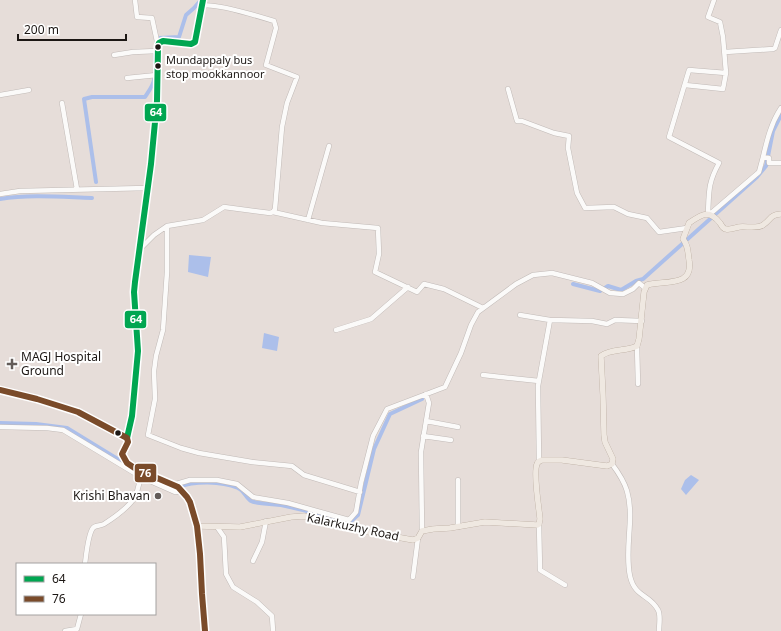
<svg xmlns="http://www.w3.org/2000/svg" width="781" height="631" viewBox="0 0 781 631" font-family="'Noto Sans',sans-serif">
<rect width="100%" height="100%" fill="#e6ddd9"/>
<path fill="#acbfea" d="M 189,255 L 211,257 L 208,277 L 188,272 Z
M 264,333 L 279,337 L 277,351 L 262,348 Z
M 691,475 L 699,480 L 686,495 L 681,489 L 685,480 Z"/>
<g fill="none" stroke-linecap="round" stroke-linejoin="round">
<path stroke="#acbfea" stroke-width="4" d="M 96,182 L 84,99 L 92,97 L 145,97 C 148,92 153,86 154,80 C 157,66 152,52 160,38 L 179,37 L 186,15 L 194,8 L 201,0
M 0,199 C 30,194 62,197 92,198
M 573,284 L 600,291 L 601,290
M 605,288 L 608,286 L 621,290 L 636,281 L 643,279 L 757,177 L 766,166 L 773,131 L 781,115
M 0,423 L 36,424 L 67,428 L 129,466
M 140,473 L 174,489 L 178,488
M 178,487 C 195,481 221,481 238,488 C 244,490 246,498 251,501 C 257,504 274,504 281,505 C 304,510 327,516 349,523 L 358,515 L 374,449 L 390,414 L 422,399"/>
<defs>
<path id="minor" d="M 135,0 L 137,17 L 152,18 L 158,46
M 725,52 L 773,49 L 775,48 L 781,30
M 114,55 L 133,52 L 157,51
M 127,78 L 157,75
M 685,85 L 723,89 L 726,73
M 508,89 L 517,121 L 522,121 L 554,133 L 569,136 L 568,148 L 577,193 L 585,208 L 614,207 L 628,214 L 647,218 L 659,232 L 687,228
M 0,95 L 29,90
M 62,103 L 77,189
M 781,108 C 771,123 767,140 763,157 L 769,158 L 769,163 L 781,163
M 0,194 L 20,191 L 147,188
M 273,212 L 322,223 L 378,228 L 379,254 L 375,272 L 417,292 L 424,284 L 444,289 L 483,308
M 708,214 C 709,191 708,183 719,163 L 669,137 L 689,70 L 726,73 L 723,37 L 720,22 L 708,17 L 714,0
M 710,214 L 759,172 L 763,157
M 308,220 L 329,146
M 167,226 L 167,272 L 163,330 L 156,356 L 154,371 L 155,399 L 148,435 L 181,448 L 199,453 L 252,462 L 292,466 L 304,475 L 360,492
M 139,250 L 154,235 L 167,226 L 203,220 L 224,207 L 270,213 L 273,212 L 275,209 L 282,127 L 287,103 L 297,77 L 266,65 L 276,28 L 274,21 C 261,17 213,2 202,6
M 520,315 L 550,320 L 592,321 L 607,324 L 615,320 L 642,321
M 336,330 L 371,319 L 408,287
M 637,346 L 638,384
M 483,375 L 539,381
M 426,394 L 429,403 L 426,421 L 458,427
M 0,427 L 47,428 L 63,430 L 141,477 L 175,492 L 182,491
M 423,436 L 451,440
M 127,438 L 132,416 L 138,351 L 134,292 L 135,282 L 151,164 L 157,101 L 158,46 L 159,43 L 163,41 L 191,44 L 195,42 L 203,0
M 539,461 L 538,386 L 550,320
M 612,464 C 618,472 624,481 627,491 C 635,518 624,548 630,576 C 635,598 650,594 658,610 C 661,615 659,625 659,631
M 173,485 L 190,480 L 217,480 L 237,484 L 253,497 L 288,503 L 349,520 L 356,512 L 361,483 L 373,436 L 387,409 L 445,387 L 461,353 L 471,325 L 478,312 L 516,284 L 533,275 L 552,273 L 592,283 L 610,293 L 623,294 L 633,289 L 639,283 L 645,288
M 539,524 L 540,570 L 565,585
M 197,526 C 202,561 201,596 205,631
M 217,527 L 224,537 L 226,574 L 233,587 L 257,602 L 272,616 L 273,631
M 458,527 L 458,480
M 422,531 L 421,452 L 426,421
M 253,561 L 262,542 L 266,521
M 85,564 C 86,556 88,534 93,528 C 95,525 101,526 104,524 C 115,517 130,507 136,495 C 138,489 139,483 141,477
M 413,577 L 418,538
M 65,631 L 77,629 L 81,614"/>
<path id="major" d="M 0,390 L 37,399 L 78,412 L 127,438 L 128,442 L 122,454 C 130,475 168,476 183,492 C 188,497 192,504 193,511 C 195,516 194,522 197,526 L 240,527 L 291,517 L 304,516 L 328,521 L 363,531 L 413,540 L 418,538 L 422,531 L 433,529 L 450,528 L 485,522 L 537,525 L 539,524 L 540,519 C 539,508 533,473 537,464 C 538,461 539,461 542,460 L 562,460 L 607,466 L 612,464 L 613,459 L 605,442 L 604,435 L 603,395 L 601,356 C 612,348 625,352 637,346 L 639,339 L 644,292 L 647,285 C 664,280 694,288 689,260 C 688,252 688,245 683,239 L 689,223 C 702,214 709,209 720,223 C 722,226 723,229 726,229 C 730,230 735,228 739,227 C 746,226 757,229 763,225 C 772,219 769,215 781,214"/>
</defs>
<use href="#minor" stroke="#c1bab7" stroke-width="5.5"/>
<use href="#major" stroke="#b2a396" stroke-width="6"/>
<use href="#minor" stroke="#fbfaf9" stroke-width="4.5"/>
<use href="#major" stroke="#efe8e1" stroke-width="5.5"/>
<defs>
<path id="bus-1" d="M 127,438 L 132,416 L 138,351 L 134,292 L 135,282 L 151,164 L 157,101 L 158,46 L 159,43 L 163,41 L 191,44 L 195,42 L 203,0"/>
<path id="bus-2" d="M 0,390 L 37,399 L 78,412 L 127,438 L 128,442 L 122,454 L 127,463 L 136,469 L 178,487 L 187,497 L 190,502 L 197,526 L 200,554 L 202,594 L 205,631"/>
</defs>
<use href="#bus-1" stroke="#fff" stroke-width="9"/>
<use href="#bus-2" stroke="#fff" stroke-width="9"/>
<use href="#bus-1" stroke="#00a651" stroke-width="6"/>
<use href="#bus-2" stroke="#7a4b2a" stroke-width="6"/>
</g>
<g fill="#1c1714" stroke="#fff" stroke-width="1.5">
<circle cx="158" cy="47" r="3.5"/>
<circle cx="158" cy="66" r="3.5"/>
<circle cx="118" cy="433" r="3.5"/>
</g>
<g fill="#635c59" stroke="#fff" stroke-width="1.5">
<path d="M10 358h4v4h4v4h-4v4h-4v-4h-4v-4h4z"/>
<circle cx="158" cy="496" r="4"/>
</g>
<g text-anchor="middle" stroke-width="4" stroke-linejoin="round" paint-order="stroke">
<g font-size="11" fill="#1c1714" stroke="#fff" text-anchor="start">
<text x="166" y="64">Mundappaly bus<tspan x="166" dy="14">stop mookkannoor</tspan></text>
</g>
<g font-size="12" fill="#1c1714" stroke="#fff" text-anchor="start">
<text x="21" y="361">MAGJ Hospital<tspan x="21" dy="14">Ground</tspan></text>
<text x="150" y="500" text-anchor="end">Krishi Bhavan</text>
</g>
<g font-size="12" fill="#1c1714" stroke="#fff">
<text transform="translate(353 527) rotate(12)" y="4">Kalarkuzhy Road</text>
</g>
</g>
<g stroke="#fff" stroke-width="1.5">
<rect x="144" y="103" width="23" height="19" rx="4" fill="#00a651"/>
<rect x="124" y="310" width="23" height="19" rx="4" fill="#00a651"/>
<rect x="134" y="463" width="23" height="20" rx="4" fill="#7a4b2a"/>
</g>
<g font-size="11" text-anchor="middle" font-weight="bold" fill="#fff">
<text x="156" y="116">64</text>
<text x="136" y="323">64</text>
<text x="145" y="477">76</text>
</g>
<rect x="16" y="563" width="140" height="52" fill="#ffffff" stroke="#a4a2a1"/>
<rect x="24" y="576" width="20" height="6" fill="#00a651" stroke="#a4a2a1"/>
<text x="52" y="583" font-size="12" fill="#1c1714">64</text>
<rect x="24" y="596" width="20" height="6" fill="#7a4b2a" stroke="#a4a2a1"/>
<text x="52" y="603" font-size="12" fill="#1c1714">76</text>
<path d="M18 34v6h108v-6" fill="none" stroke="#1c1714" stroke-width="2"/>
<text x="24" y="34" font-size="12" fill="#1c1714" stroke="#ffffff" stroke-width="3" paint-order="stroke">200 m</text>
</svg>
